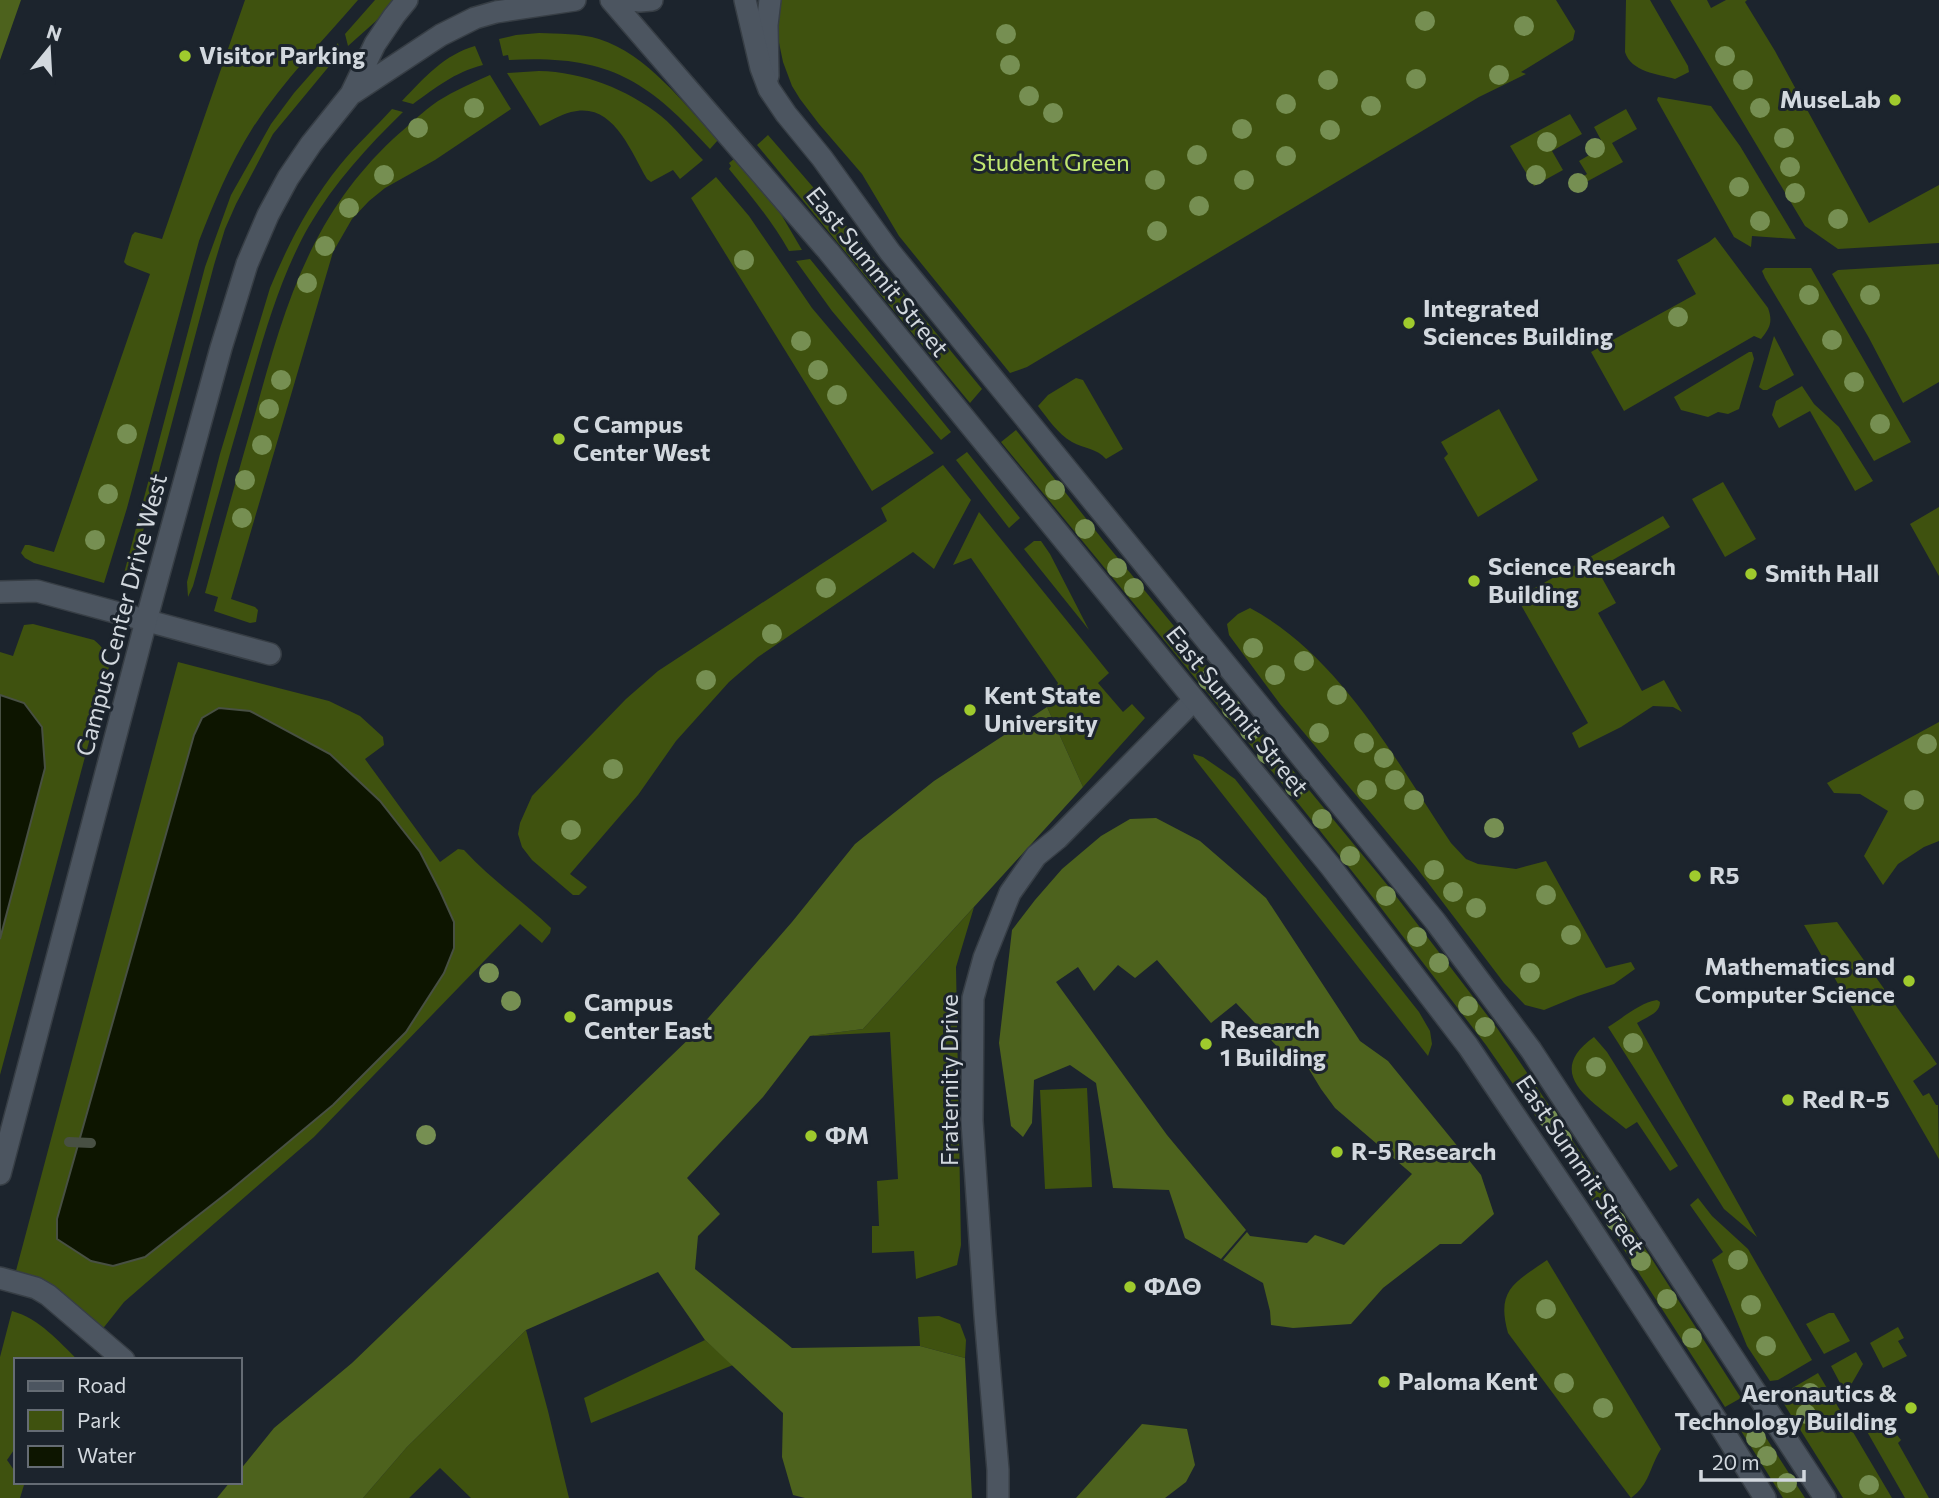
<svg xmlns="http://www.w3.org/2000/svg" width="1939" height="1498" viewBox="0 0 1939 1498" font-family="Commissioner,sans-serif">
<rect width="100%" height="100%" fill="#1c242d"/>
<path fill="#3f520f" d="M 245,0 L 358,0 C 322,42 282,82 252,129 C 230,164 214,202 199,241 L 127,508 L 104,583 L 34,563 L 25,558 L 21,553 L 25,545 L 29,545 L 54,552 L 150,274 L 127,265 L 124,262 L 132,235 L 135,232 L 162,239 Z
M 375,0 L 395,0 L 376,21 L 348,46 L 345,34 Z
M 776,0 L 1556,0 L 1575,31 L 1573,40 L 1521,72 L 1526,74 L 1479,97 L 1027,367 L 1010,373 L 899,236 L 862,174 L 819,124 L 800,99 L 792,86 L 783,62 L 777,33 Z
M 1626,0 L 1650,0 L 1688,66 L 1689,72 L 1675,79 C 1658,74 1631,72 1625,52 Z
M 1670,0 L 1707,0 L 1711,8 L 1726,0 L 1747,0 L 1745,2 L 1775,51 L 1869,223 L 1939,185 L 1939,243 L 1838,249 L 1805,226 Z
M 539,33 C 558,34 580,33 599,39 C 647,54 684,104 718,140 L 710,149 C 645,78 607,55 509,60 L 508,55 L 503,56 L 499,39 L 516,35 Z
M 338,43 L 340,53 L 273,134 L 236,204 L 225,229 L 214,265 L 134,565 L 130,574 L 122,581 L 205,267 L 231,195 L 271,124 L 294,93 Z
M 475,46 L 483,65 C 453,73 437,87 413,104 L 402,101 C 423,79 445,54 475,46 Z
M 539,71 C 583,72 627,89 661,116 C 677,129 689,146 703,160 L 680,179 L 673,170 L 651,182 L 647,179 C 630,150 613,101 571,112 C 560,115 550,121 540,126 L 507,73 Z
M 490,75 L 511,109 L 435,160 L 385,188 L 369,201 L 352,219 L 333,252 L 231,599 L 255,607 L 258,610 L 256,622 L 250,623 L 214,611 L 218,597 L 205,593 C 221,533 238,474 255,414 C 284,308 310,217 393,139 C 408,126 422,112 438,101 C 454,91 472,83 490,75 Z
M 1658,97 L 1711,106 L 1740,146 L 1796,239 L 1752,236 L 1751,247 L 1734,237 L 1657,100 Z
M 392,109 L 403,112 C 368,146 334,183 309,226 C 280,277 264,335 248,391 C 229,456 211,521 193,586 L 188,597 L 187,582 L 220,454 L 270,288 C 288,244 310,202 340,165 C 356,145 375,128 392,109 Z
M 1626,109 L 1637,129 L 1612,143 L 1623,162 L 1577,187 L 1574,182 L 1587,174 L 1579,161 L 1591,154 L 1588,147 L 1601,140 L 1594,127 Z
M 1570,114 L 1582,134 L 1552,151 L 1563,170 L 1534,186 L 1510,146 Z
M 768,135 L 882,267 L 982,389 L 970,403 L 757,145 Z
M 734,159 L 775,204 L 802,250 L 789,251 C 772,221 751,196 729,169 L 731,166 L 729,163 Z
M 716,177 L 749,216 L 812,308 L 934,453 L 872,491 L 691,198 Z
M 1715,237 L 1768,308 C 1773,322 1770,328 1761,339 L 1754,336 L 1624,411 L 1591,352 L 1696,294 L 1677,260 L 1709,242 Z
M 810,259 L 951,432 L 941,440 L 832,311 L 796,261 Z
M 1939,264 L 1939,382 L 1903,403 L 1869,338 L 1832,274 L 1838,270 Z
M 1765,268 L 1811,268 L 1911,442 L 1874,461 L 1765,278 L 1762,271 Z
M 1774,336 L 1794,375 L 1767,390 L 1763,390 L 1759,387 L 1760,384 Z
M 1749,352 L 1752,352 L 1754,359 L 1739,409 L 1728,414 L 1718,412 L 1708,417 L 1681,410 L 1674,397 Z
M 1076,378 L 1083,380 L 1123,449 L 1106,459 C 1097,448 1084,449 1072,442 C 1057,433 1048,419 1038,406 L 1048,395 Z
M 1802,386 L 1814,404 L 1839,427 L 1873,481 L 1855,491 L 1810,411 L 1779,428 L 1772,415 L 1776,401 Z
M 1499,409 L 1538,480 L 1478,517 L 1444,458 L 1448,454 L 1441,442 Z
M 1016,430 L 1103,540 L 1389,887 L 1497,1028 L 1648,1253 L 1741,1398 L 1725,1407 L 1574,1172 L 1486,1045 L 1378,904 L 1302,808 L 1001,442 Z
M 967,452 L 1020,518 L 1009,528 L 956,460 Z
M 943,465 L 971,500 L 934,569 L 913,552 L 758,657 L 729,682 L 676,741 L 638,795 L 570,874 L 587,887 L 579,895 L 573,895 L 532,860 L 522,847 L 518,834 L 520,823 L 532,796 L 626,699 L 658,671 L 887,521 L 881,508 Z
M 1723,482 L 1756,539 L 1725,557 L 1692,499 Z
M 1939,507 L 1939,576 L 1910,524 Z
M 979,512 L 1109,673 L 1098,683 L 1123,712 L 1132,704 L 1145,718 L 1083,787 L 1047,707 L 1058,683 L 971,558 L 953,565 Z
M 1663,516 L 1670,527 L 1597,569 L 1616,603 L 1598,613 L 1642,691 L 1664,680 L 1682,712 L 1673,707 L 1653,706 L 1621,727 L 1579,748 L 1572,733 L 1588,723 L 1517,598 Z
M 1034,541 L 1041,541 L 1050,554 L 1089,630 L 1024,549 Z
M 1250,608 C 1340,656 1396,761 1451,843 L 1466,859 L 1478,864 L 1516,869 L 1546,861 L 1606,968 L 1631,962 L 1635,969 L 1614,984 L 1578,996 L 1544,1010 L 1525,1005 L 1504,983 L 1416,867 L 1280,704 L 1229,635 L 1227,624 L 1238,614 Z
M 33,624 L 94,640 C 103,647 108,655 109,667 L 0,1075 L 0,652 L 13,656 L 24,625 Z
M 178,662 L 329,701 L 360,716 L 383,737 L 384,745 L 365,759 L 440,862 L 458,849 L 464,850 C 490,879 523,901 551,928 L 550,933 L 542,943 L 520,924 L 314,1137 L 124,1302 L 97,1336 L 13,1282 Z
M 1939,722 L 1939,841 L 1924,847 L 1898,864 L 1883,885 L 1864,856 L 1888,811 L 1860,794 L 1834,793 L 1827,783 Z
M 1193,754 L 1203,757 L 1235,779 L 1419,1012 L 1430,1031 L 1432,1044 L 1428,1056 L 1194,758 Z
M 974,907 L 956,967 L 961,1245 L 957,1265 L 916,1279 L 914,1251 L 872,1253 L 872,1226 L 879,1226 L 877,1181 L 898,1179 L 890,1032 L 810,1036 L 863,1029 Z
M 1837,922 L 1937,1064 L 1913,1081 L 1923,1096 L 1929,1093 L 1936,1105 L 1938,1105 L 1939,1159 L 1804,925 Z
M 1657,1000 L 1660,1002 C 1660,1014 1646,1017 1637,1023 L 1757,1237 L 1724,1209 L 1608,1027 C 1623,1018 1639,1003 1657,1000 Z
M 1594,1037 L 1607,1052 L 1678,1166 L 1670,1171 L 1637,1122 L 1626,1129 C 1595,1102 1541,1075 1594,1037 Z
M 1087,1088 L 1092,1187 L 1045,1189 L 1040,1090 Z
M 1698,1198 L 1712,1216 L 1748,1249 L 1812,1360 L 1778,1380 L 1770,1381 L 1747,1346 L 1712,1260 L 1723,1252 L 1690,1205 Z
M 1547,1260 L 1661,1449 C 1649,1468 1650,1484 1631,1498 L 1508,1333 C 1496,1290 1514,1283 1547,1260 Z
M 12,1311 C 40,1319 58,1341 78,1360 L 16,1360 L 16,1447 L 7,1460 L 16,1473 L 16,1482 L 22,1482 L 24,1485 L 20,1498 L 0,1498 L 0,1357 Z
M 1829,1313 L 1834,1313 L 1850,1341 L 1824,1354 L 1806,1324 Z
M 939,1316 L 960,1324 L 966,1340 L 965,1358 L 920,1346 L 918,1317 Z
M 1898,1327 L 1904,1338 L 1898,1341 L 1907,1356 L 1883,1368 L 1870,1343 Z
M 526,1330 L 548,1411 L 569,1498 L 471,1498 L 440,1468 L 409,1498 L 363,1498 L 407,1447 Z
M 705,1340 L 733,1365 L 591,1423 L 584,1398 Z
M 1856,1352 L 1863,1364 L 1852,1383 L 1847,1396 L 1831,1366 Z
M 1818,1373 L 1892,1498 L 1843,1498 L 1779,1396 Z
M 1752,1416 L 1805,1498 L 1783,1498 L 1738,1426 Z
M 1884,1417 L 1893,1436 L 1897,1435 L 1901,1440 L 1898,1443 L 1929,1498 L 1905,1498 L 1865,1428 Z"/>
<path fill="#4d621d" d="M 0,0 L 21,0 L 0,60 Z
M 1047,707 L 1083,787 L 863,1029 L 810,1036 L 763,1097 L 687,1178 L 720,1214 L 698,1236 L 695,1269 L 792,1348 L 920,1346 L 965,1358 L 972,1498 L 805,1498 L 793,1495 L 782,1457 L 783,1413 L 705,1340 L 658,1272 L 526,1330 L 407,1447 L 363,1498 L 217,1498 L 230,1482 L 240,1482 L 240,1470 L 274,1428 L 352,1363 L 696,1032 L 792,922 L 855,844 L 934,781 Z
M 1156,818 L 1200,841 L 1266,898 L 1360,1041 L 1388,1061 L 1481,1175 L 1494,1214 L 1461,1244 L 1440,1244 L 1383,1288 L 1351,1324 L 1293,1328 L 1271,1325 L 1270,1311 L 1263,1283 L 1223,1260 L 1247,1232 L 1250,1236 L 1307,1243 L 1315,1235 L 1344,1245 L 1412,1174 L 1335,1108 L 1321,1089 L 1301,1056 L 1287,1057 L 1236,1003 L 1211,1023 L 1157,960 L 1135,978 L 1118,965 L 1094,991 L 1078,967 L 1056,982 L 1167,1135 L 1246,1230 L 1221,1259 L 1185,1238 L 1169,1190 L 1113,1188 L 1096,1083 L 1070,1065 L 1034,1080 L 1032,1123 L 1023,1137 L 1011,1126 L 999,1043 L 1012,930 L 1035,900 L 1062,869 L 1101,836 L 1130,819 Z
M 1142,1424 L 1187,1429 L 1195,1465 L 1186,1482 L 1165,1498 L 1076,1498 Z"/>
<path fill="#0d1500" stroke="#485043" stroke-width="2" d="M 0,695 L 24,703 L 42,727 L 45,768 L 0,939 Z
M 219,708 L 250,711 L 330,754 L 380,801 L 420,852 L 440,891 L 454,922 L 454,948 L 444,973 L 406,1032 L 333,1105 L 232,1189 L 145,1257 L 113,1266 L 91,1261 L 57,1239 L 57,1219 L 194,735 L 202,718 Z"/>
<g fill="none" stroke-linecap="round" stroke-linejoin="round">
<path stroke="#485043" stroke-width="10" d="M 69,1142 L 91,1143"/>
<defs>
<path id="lane" d="M 0,592 L 37,591 L 270,654
M 0,1278 L 36,1288 L 48,1295 L 124,1360"/>
<path id="street" d="M 768,76 L 767,25 L 770,0
M 998,1498 L 998,1470 L 985,1315 L 972,1121 L 973,998 L 984,958 L 1010,893 L 1036,856 L 1058,838 L 1194,700"/>
<path id="secondary" d="M 611,0 L 828,251 L 1331,867 L 1468,1046 L 1580,1212 L 1719,1424 L 1765,1498
M 632,0 L 640,1 L 652,0
M 745,0 L 761,68 L 769,89 L 786,114 L 822,158 L 890,252 L 1435,921 L 1531,1050 L 1825,1498
M 353,93 L 441,35 L 475,18 L 496,12 L 575,0
M 0,1174 L 146,621 L 221,348 L 247,264 L 268,215 L 288,178 L 311,144 L 351,94 L 375,44 L 394,16 L 407,0"/>
</defs>
<use href="#lane" stroke="#373e45" stroke-width="24"/>
<use href="#street" stroke="#373e45" stroke-width="24"/>
<use href="#secondary" stroke="#373e45" stroke-width="24"/>
<use href="#lane" stroke="#4c5560" stroke-width="21"/>
<use href="#street" stroke="#4c5560" stroke-width="21"/>
<use href="#secondary" stroke="#4c5560" stroke-width="21"/>
</g>
<g fill="#768f52">
<circle cx="1425" cy="21" r="10"/>
<circle cx="1524" cy="26" r="10"/>
<circle cx="1006" cy="34" r="10"/>
<circle cx="1725" cy="56" r="10"/>
<circle cx="1010" cy="65" r="10"/>
<circle cx="1499" cy="75" r="10"/>
<circle cx="1416" cy="79" r="10"/>
<circle cx="1328" cy="80" r="10"/>
<circle cx="1743" cy="80" r="10"/>
<circle cx="1029" cy="96" r="10"/>
<circle cx="1286" cy="104" r="10"/>
<circle cx="1371" cy="106" r="10"/>
<circle cx="474" cy="108" r="10"/>
<circle cx="1760" cy="108" r="10"/>
<circle cx="1053" cy="113" r="10"/>
<circle cx="418" cy="128" r="10"/>
<circle cx="1242" cy="129" r="10"/>
<circle cx="1330" cy="130" r="10"/>
<circle cx="1784" cy="138" r="10"/>
<circle cx="1547" cy="142" r="10"/>
<circle cx="1595" cy="148" r="10"/>
<circle cx="1197" cy="155" r="10"/>
<circle cx="1286" cy="156" r="10"/>
<circle cx="1790" cy="167" r="10"/>
<circle cx="384" cy="175" r="10"/>
<circle cx="1536" cy="175" r="10"/>
<circle cx="1155" cy="180" r="10"/>
<circle cx="1244" cy="180" r="10"/>
<circle cx="1578" cy="183" r="10"/>
<circle cx="1739" cy="187" r="10"/>
<circle cx="1795" cy="193" r="10"/>
<circle cx="1199" cy="206" r="10"/>
<circle cx="349" cy="208" r="10"/>
<circle cx="1838" cy="219" r="10"/>
<circle cx="1760" cy="221" r="10"/>
<circle cx="1157" cy="231" r="10"/>
<circle cx="325" cy="246" r="10"/>
<circle cx="744" cy="260" r="10"/>
<circle cx="307" cy="283" r="10"/>
<circle cx="1809" cy="295" r="10"/>
<circle cx="1870" cy="295" r="10"/>
<circle cx="1678" cy="317" r="10"/>
<circle cx="1832" cy="340" r="10"/>
<circle cx="801" cy="341" r="10"/>
<circle cx="818" cy="370" r="10"/>
<circle cx="281" cy="380" r="10"/>
<circle cx="1854" cy="382" r="10"/>
<circle cx="837" cy="395" r="10"/>
<circle cx="269" cy="409" r="10"/>
<circle cx="1880" cy="424" r="10"/>
<circle cx="127" cy="434" r="10"/>
<circle cx="262" cy="445" r="10"/>
<circle cx="245" cy="480" r="10"/>
<circle cx="1055" cy="490" r="10"/>
<circle cx="108" cy="494" r="10"/>
<circle cx="242" cy="518" r="10"/>
<circle cx="1085" cy="529" r="10"/>
<circle cx="95" cy="540" r="10"/>
<circle cx="1117" cy="568" r="10"/>
<circle cx="826" cy="588" r="10"/>
<circle cx="1134" cy="588" r="10"/>
<circle cx="772" cy="634" r="10"/>
<circle cx="1253" cy="648" r="10"/>
<circle cx="1304" cy="661" r="10"/>
<circle cx="1275" cy="675" r="10"/>
<circle cx="706" cy="680" r="10"/>
<circle cx="1208" cy="680" r="10"/>
<circle cx="1337" cy="695" r="10"/>
<circle cx="1232" cy="709" r="10"/>
<circle cx="1250" cy="731" r="10"/>
<circle cx="1319" cy="733" r="10"/>
<circle cx="1364" cy="743" r="10"/>
<circle cx="1927" cy="744" r="10"/>
<circle cx="1267" cy="754" r="10"/>
<circle cx="1384" cy="758" r="10"/>
<circle cx="613" cy="769" r="10"/>
<circle cx="1395" cy="780" r="10"/>
<circle cx="1295" cy="787" r="10"/>
<circle cx="1367" cy="790" r="10"/>
<circle cx="1414" cy="800" r="10"/>
<circle cx="1914" cy="800" r="10"/>
<circle cx="1322" cy="819" r="10"/>
<circle cx="1494" cy="828" r="10"/>
<circle cx="571" cy="830" r="10"/>
<circle cx="1350" cy="856" r="10"/>
<circle cx="1434" cy="870" r="10"/>
<circle cx="1453" cy="892" r="10"/>
<circle cx="1546" cy="895" r="10"/>
<circle cx="1386" cy="896" r="10"/>
<circle cx="1476" cy="908" r="10"/>
<circle cx="1571" cy="935" r="10"/>
<circle cx="1417" cy="937" r="10"/>
<circle cx="1439" cy="963" r="10"/>
<circle cx="489" cy="973" r="10"/>
<circle cx="1530" cy="973" r="10"/>
<circle cx="511" cy="1001" r="10"/>
<circle cx="1468" cy="1006" r="10"/>
<circle cx="1485" cy="1027" r="10"/>
<circle cx="1633" cy="1043" r="10"/>
<circle cx="1596" cy="1067" r="10"/>
<circle cx="1548" cy="1118" r="10"/>
<circle cx="426" cy="1135" r="10"/>
<circle cx="1562" cy="1139" r="10"/>
<circle cx="1616" cy="1221" r="10"/>
<circle cx="1738" cy="1260" r="10"/>
<circle cx="1641" cy="1261" r="10"/>
<circle cx="1667" cy="1299" r="10"/>
<circle cx="1751" cy="1305" r="10"/>
<circle cx="1546" cy="1309" r="10"/>
<circle cx="1692" cy="1338" r="10"/>
<circle cx="1766" cy="1346" r="10"/>
<circle cx="1564" cy="1383" r="10"/>
<circle cx="1810" cy="1393" r="10"/>
<circle cx="1603" cy="1408" r="10"/>
<circle cx="1806" cy="1414" r="10"/>
<circle cx="1756" cy="1438" r="10"/>
<circle cx="1767" cy="1456" r="10"/>
<circle cx="1787" cy="1483" r="10"/>
<circle cx="1869" cy="1485" r="10"/>
</g>
<g fill="#9fca2d" stroke="#1c242d" stroke-width="2.5">
<circle cx="185" cy="56" r="7"/>
<circle cx="1895" cy="100" r="7"/>
<circle cx="1409" cy="323" r="7"/>
<circle cx="559" cy="439" r="7"/>
<circle cx="1751" cy="574" r="7"/>
<circle cx="1474" cy="581" r="7"/>
<circle cx="970" cy="710" r="7"/>
<circle cx="1695" cy="876" r="7"/>
<circle cx="1909" cy="981" r="7"/>
<circle cx="570" cy="1017" r="7"/>
<circle cx="1206" cy="1044" r="7"/>
<circle cx="1788" cy="1100" r="7"/>
<circle cx="811" cy="1136" r="7"/>
<circle cx="1337" cy="1152" r="7"/>
<circle cx="1130" cy="1287" r="7"/>
<circle cx="1384" cy="1382" r="7"/>
<circle cx="1911" cy="1408" r="7"/>
</g>
<g text-anchor="middle" stroke-width="6" stroke-linejoin="round" paint-order="stroke">
<g font-size="24" font-weight="bold" fill="#d2d8de" stroke="#1c242d" text-anchor="start">
<text x="199" y="64">Visitor Parking</text>
<text x="1881" y="108" text-anchor="end">MuseLab</text>
<text x="1423" y="317">Integrated<tspan x="1423" dy="28">Sciences Building</tspan></text>
<text x="573" y="433">C Campus<tspan x="573" dy="28">Center West</tspan></text>
<text x="1488" y="575">Science Research<tspan x="1488" dy="28">Building</tspan></text>
<text x="1765" y="582">Smith Hall</text>
<text x="984" y="704">Kent State<tspan x="984" dy="28">University</tspan></text>
<text x="1709" y="884">R5</text>
<text x="1895" y="975" text-anchor="end">Mathematics and<tspan x="1895" dy="28">Computer Science</tspan></text>
<text x="584" y="1011">Campus<tspan x="584" dy="28">Center East</tspan></text>
<text x="1220" y="1038">Research<tspan x="1220" dy="28">1 Building</tspan></text>
<text x="1802" y="1108">Red R-5</text>
<text x="825" y="1144">ΦΜ</text>
<text x="1351" y="1160">R-5 Research</text>
<text x="1144" y="1295">ΦΔΘ</text>
<text x="1398" y="1390">Paloma Kent</text>
<text x="1897" y="1402" text-anchor="end">Aeronautics &amp;<tspan x="1897" dy="28">Technology Building</tspan></text>
</g>
<g font-size="24" fill="#c0e771" stroke="#1c242d">
<text x="1051" y="171">Student Green</text>
</g>
<g font-size="24" fill="#d2d8de" stroke="#1c242d">
<text transform="translate(877 272) rotate(51)" y="8">East Summit Street</text>
<text transform="translate(122 615) rotate(-75)" y="8">Campus Center Drive West</text>
<text transform="translate(1237 711) rotate(51)" y="8">East Summit Street</text>
<text transform="translate(950 1080) rotate(-90)" y="8">Fraternity Drive</text>
<text transform="translate(1580 1165) rotate(56)" y="8">East Summit Street</text>
</g>
</g>
<rect x="14" y="1358" width="228" height="126" fill="#1c242d" stroke="#656c74" stroke-width="2"/>
<rect x="28" y="1381" width="35" height="10" fill="#4c5560" stroke="#656c74" stroke-width="2"/>
<text x="77" y="1393" font-size="21" fill="#d2d8de">Road</text>
<rect x="28" y="1410" width="35" height="21" fill="#3f520f" stroke="#656c74" stroke-width="2"/>
<text x="77" y="1428" font-size="21" fill="#d2d8de">Park</text>
<rect x="28" y="1446" width="35" height="21" fill="#0d1500" stroke="#656c74" stroke-width="2"/>
<text x="77" y="1463" font-size="21" fill="#d2d8de">Water</text>
<g transform="translate(49 49) rotate(18)" stroke="#1c242d" stroke-width="5" paint-order="stroke">
<path d="M0-5L12 26L0 18L-12 26Z" fill="#d2d8de"/>
<text y="-10" font-size="19" font-weight="bold" text-anchor="middle" fill="#d2d8de">N</text>
</g>
<path d="M1701 1470v10h103v-10" fill="none" stroke="#d2d8de" stroke-width="3.5"/>
<text x="1712" y="1470" font-size="21" fill="#d2d8de" stroke="#1c242d" stroke-width="5" paint-order="stroke">20 m</text>
</svg>
